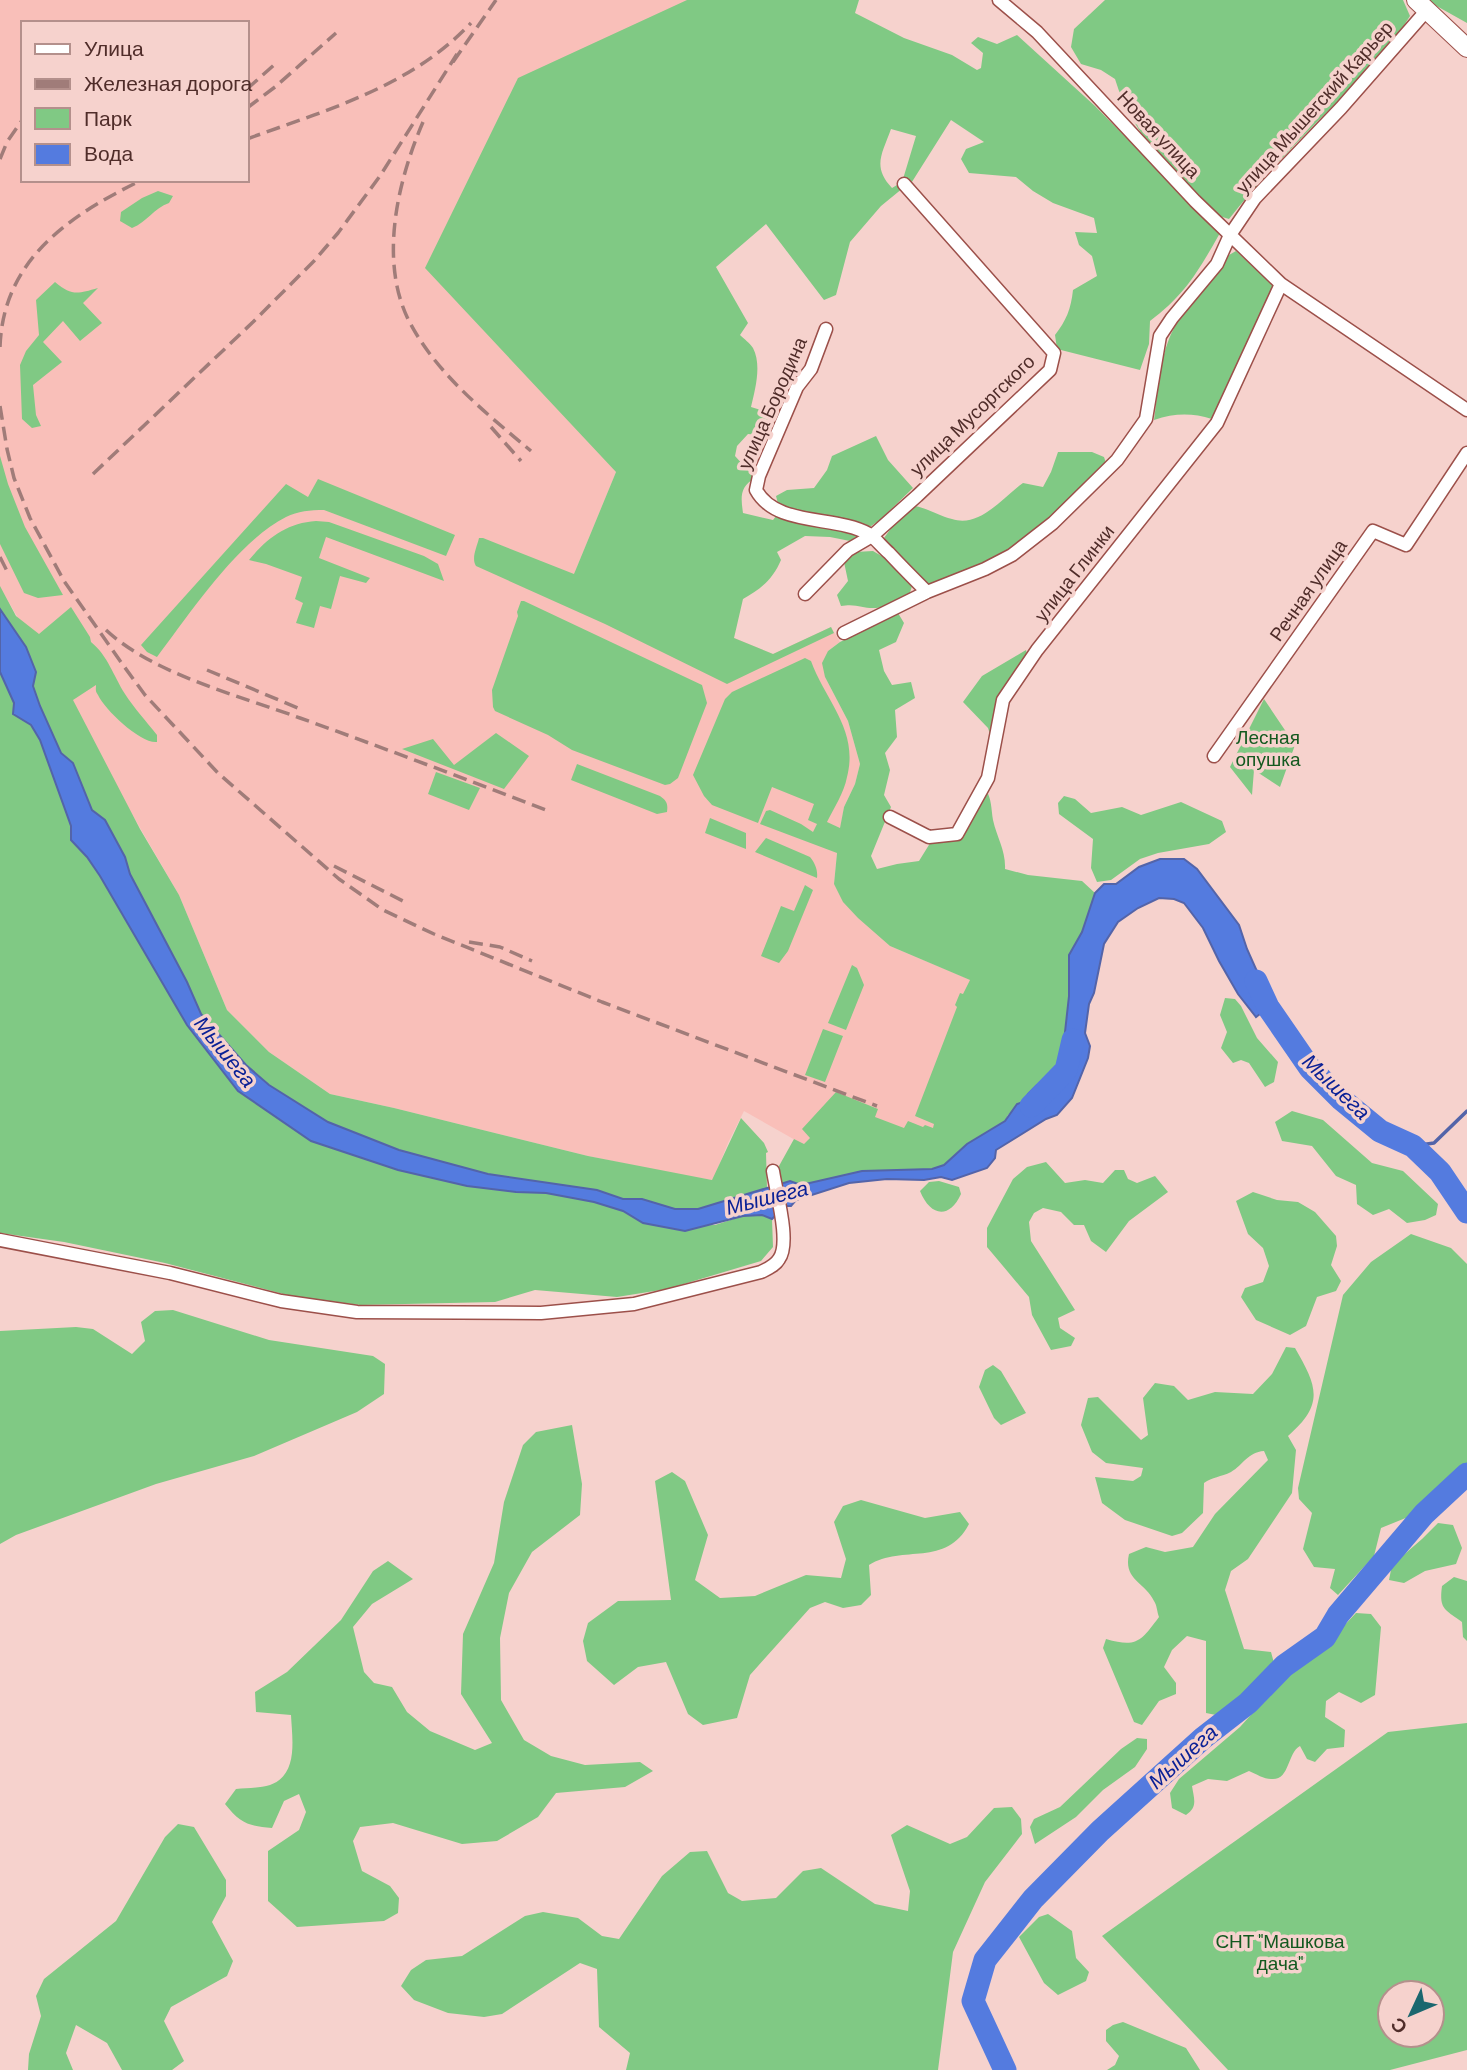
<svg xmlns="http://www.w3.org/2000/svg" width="1467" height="2070" viewBox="0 0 1467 2070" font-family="Barlow,sans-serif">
<rect width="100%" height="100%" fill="#f6d2cd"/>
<path fill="#f9bfb9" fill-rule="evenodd" d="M 0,0 L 687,0 L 613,468 L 616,472 L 575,572 L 773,654 L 831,627 L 840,642 L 828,651 L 825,677 L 848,721 L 860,764 L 855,784 L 844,807 L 838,842 L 834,884 L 890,946 L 1004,994 L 934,1131 L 917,1140 L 827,1121 L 804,1145 L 744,1111 L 728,1143 L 713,1180 L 680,1175 L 588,1156 L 394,1108 L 330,1094 L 269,1052 L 227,1010 L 179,895 L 0,587 ZM 23,23 L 247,23 L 247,180 L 23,180 Z"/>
<path fill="#80c984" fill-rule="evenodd" d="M 687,0 L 859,0 L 855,13 L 904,38 L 952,55 L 977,70 L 981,68 L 983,53 L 971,43 L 978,37 L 997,44 L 1017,35 L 1095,106 L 1220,233 C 1199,270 1185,295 1150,321 L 1149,344 L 1140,370 L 1057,349 L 1055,335 C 1066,321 1071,309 1073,290 L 1097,276 L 1092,256 L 1079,245 L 1075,232 L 1097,233 L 1094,218 L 1053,203 L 1033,191 L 1016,177 L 969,173 L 961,159 L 966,149 L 984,142 L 951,120 L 910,185 L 903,179 L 916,136 L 891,129 C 882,154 872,167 892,188 L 902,182 L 903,188 L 881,206 L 850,242 L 836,295 L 824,300 L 766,224 L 716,267 L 748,323 L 740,335 C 744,339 750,343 753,348 C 762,365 755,390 751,407 L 764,411 L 777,423 L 771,436 L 748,434 L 737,446 L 735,456 L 755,478 C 739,487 741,498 743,513 L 773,520 L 780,511 L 776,496 L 787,490 L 814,488 L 827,470 L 832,456 L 876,436 L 888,460 L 913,488 L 881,519 L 850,541 L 830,537 L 805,536 L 777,552 L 781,560 C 773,579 761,589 743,599 L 734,638 L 773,654 L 831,627 L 834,633 L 727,684 L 605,624 L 476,566 C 471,558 477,547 479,538 L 483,538 L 574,574 L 616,472 L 425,268 L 518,78 Z
M 1105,0 L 1403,0 L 1410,16 L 1401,30 C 1377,55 1355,82 1332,107 C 1296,143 1261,179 1229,219 L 1219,216 C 1176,173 1133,139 1115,79 L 1101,70 L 1081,64 L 1071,47 L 1074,29 Z
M 1428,0 L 1467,0 L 1467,23 L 1433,4 Z
M 158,191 L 173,196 L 169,203 C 154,208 147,222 132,228 L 120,221 L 121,212 L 142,198 Z
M 1236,251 L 1274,286 L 1212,419 C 1192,413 1175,413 1154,420 C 1158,393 1159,364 1169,339 C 1180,311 1211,281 1229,255 Z
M 55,282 C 72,296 77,294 98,288 L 83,303 L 102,323 L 80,341 L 63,321 L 43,342 L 62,362 L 33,385 L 36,415 L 41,426 L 32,428 L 22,419 L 20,365 L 26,351 L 39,335 L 36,300 Z
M 1058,452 L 1092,452 L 1104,457 L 1106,463 C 1074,494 1043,532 1004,554 C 980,568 955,577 929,586 L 884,538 L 897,520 L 915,506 C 929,509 939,516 952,519 C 980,528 1002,498 1023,483 L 1043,487 L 1051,472 Z
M 0,456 L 8,484 L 25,527 L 63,595 L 38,598 L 24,593 L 0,544 Z
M 318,479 L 455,535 L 446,556 L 324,510 C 310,510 298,511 286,517 C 238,541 190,613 157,657 L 147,652 L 141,645 L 286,484 L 308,497 Z
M 316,521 L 329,522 L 424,556 L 438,564 L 444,581 L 326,537 L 319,558 L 370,578 L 366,583 L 340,576 L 331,609 L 320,606 L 314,628 L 296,623 L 303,603 L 295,599 L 302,577 L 266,564 L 249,560 C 267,538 287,523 316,521 Z
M 873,551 L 885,558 L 912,586 L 909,596 C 899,601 887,607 876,608 C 863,609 857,603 841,606 L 837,595 L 848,581 L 844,562 L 855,552 Z
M 0,586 L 16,616 L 39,634 L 71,607 L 90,637 L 91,642 C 108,656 113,675 125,694 C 134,708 146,721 157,735 L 157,742 C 141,744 105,710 98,695 C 95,691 96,690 96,685 L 73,700 L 140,829 L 179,895 L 227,1010 L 269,1052 L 330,1094 L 394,1108 L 588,1156 L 712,1180 L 741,1118 L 764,1143 L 768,1152 L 766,1153 L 767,1188 L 698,1209 L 675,1209 L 642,1199 L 623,1199 L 597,1190 L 488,1174 L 399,1150 L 328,1122 L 269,1085 L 246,1065 L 201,1014 L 187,982 L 130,874 L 125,857 L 105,820 L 92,810 L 73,763 L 61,753 L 40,706 L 33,686 L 36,672 L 26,647 L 0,609 Z
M 521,601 L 524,601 L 702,685 L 707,703 L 678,778 L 670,784 L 665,785 L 572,750 L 548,735 L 495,711 L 493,707 L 492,690 L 518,616 L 517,612 Z
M 898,613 L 904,623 L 896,642 L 879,650 L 884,671 L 892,685 L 911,682 L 915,698 L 895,710 L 897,737 L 885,753 L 890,770 L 884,795 L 891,807 L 871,856 L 877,869 L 897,864 L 919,861 L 932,840 L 953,840 L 985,788 C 992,799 991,808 993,820 C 997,838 1006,851 1005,869 L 1028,875 L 1082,881 L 1095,893 L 1082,932 L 1069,955 L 1069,996 L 1062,1059 L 1066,1070 L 1062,1080 L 1026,1101 L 1008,1115 L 1005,1121 L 967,1144 L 945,1165 L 932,1169 L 862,1171 L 801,1186 L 790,1181 L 781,1185 L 779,1166 L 794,1139 L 804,1144 L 810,1138 L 802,1129 L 836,1092 L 878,1109 L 875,1117 L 904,1128 L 908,1121 L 923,1127 L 925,1125 L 933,1128 L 934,1124 L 915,1116 L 957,1007 L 955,1005 L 960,993 L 963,994 L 970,980 L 890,946 L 858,918 L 843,902 L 834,884 L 837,853 L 760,824 L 766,811 L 770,810 L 801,824 L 813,832 L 817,824 L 808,820 L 814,804 L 772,787 L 758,823 L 712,805 L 704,796 L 693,775 L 725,699 L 732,692 L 805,658 L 811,661 C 826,702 859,730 847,777 C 844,793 834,808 827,822 L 840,828 L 844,807 L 855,784 L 860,764 L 848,721 L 825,677 L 822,663 L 828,651 L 840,642 Z
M 1026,650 L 1028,658 L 992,740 L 988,728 L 963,702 L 982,676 Z
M 0,672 L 14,703 L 13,714 L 31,725 L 40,740 L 71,826 L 71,840 L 87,857 L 100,876 L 187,1025 L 238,1091 L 311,1141 L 398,1170 L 467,1186 L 516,1192 L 546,1193 L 594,1202 L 623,1211 L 643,1223 L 660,1226 L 715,1225 L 743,1216 L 762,1215 L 772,1219 L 773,1247 L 761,1261 L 667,1289 L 617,1297 L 535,1290 L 495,1302 L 360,1305 L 291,1296 L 165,1263 L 64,1242 L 0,1233 Z
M 1264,699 L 1295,745 L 1280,787 L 1254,770 L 1252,795 L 1230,767 Z
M 496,733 L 529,756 L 504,789 L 402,749 L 433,739 L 454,765 Z
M 577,764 L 660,796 C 667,801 668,804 667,812 L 657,814 L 571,780 Z
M 436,772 L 480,788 L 469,810 L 428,794 Z
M 1064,796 L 1075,799 L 1091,813 L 1122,807 L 1141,815 L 1181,802 L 1222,821 L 1226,832 L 1209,844 L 1158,853 L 1140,859 L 1111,880 L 1097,882 L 1091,868 L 1093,839 L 1059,814 L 1058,803 Z
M 710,818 L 746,833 L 746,849 L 705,833 Z
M 766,838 L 810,857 C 815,863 818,870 817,878 L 755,852 Z
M 805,885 L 813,890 L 788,951 L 779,963 L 761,956 L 781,906 L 794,911 Z
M 852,965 L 857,968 L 864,985 L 846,1030 L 828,1023 Z
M 1225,998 L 1235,999 L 1241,1006 L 1257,1038 L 1278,1062 L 1274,1082 L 1265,1087 L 1249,1063 L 1241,1060 L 1233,1063 L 1221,1048 L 1227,1032 L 1220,1015 Z
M 823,1029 L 843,1036 L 825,1082 L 805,1075 Z
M 1292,1111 L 1323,1120 L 1372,1163 L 1403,1171 L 1438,1204 L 1436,1215 L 1425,1220 L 1407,1223 L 1389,1209 L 1373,1215 L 1357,1204 L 1356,1185 L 1336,1176 L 1312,1146 L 1282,1141 L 1275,1122 Z
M 1046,1162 L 1065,1183 L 1085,1180 L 1103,1183 L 1115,1170 L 1124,1170 L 1128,1179 L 1137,1183 L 1155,1176 L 1168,1192 L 1129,1221 L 1106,1252 L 1091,1241 L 1084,1225 L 1074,1225 L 1061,1212 L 1043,1208 L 1034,1213 L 1029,1222 L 1031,1241 L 1075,1310 L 1058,1318 L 1060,1328 L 1075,1338 L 1071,1346 L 1051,1350 L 1032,1315 L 1029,1297 L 987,1247 L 987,1228 L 1013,1179 L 1027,1167 Z
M 939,1181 L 959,1187 L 961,1194 C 949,1220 930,1216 920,1191 L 929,1182 Z
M 1253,1192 L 1277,1200 L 1298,1202 L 1315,1212 L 1336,1236 L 1337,1246 L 1331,1265 L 1341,1281 L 1336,1291 L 1317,1297 L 1306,1326 L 1290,1335 L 1256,1320 L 1241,1297 L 1245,1288 L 1263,1282 L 1269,1266 L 1263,1248 L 1248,1234 L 1236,1201 Z
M 1411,1234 L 1451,1248 L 1467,1264 L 1467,1465 L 1418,1513 L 1381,1528 L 1374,1556 L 1338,1595 L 1330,1588 L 1335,1569 L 1314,1567 L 1303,1549 L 1312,1513 L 1299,1499 L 1298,1488 L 1343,1295 L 1371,1262 Z
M 173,1310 L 269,1340 L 373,1356 L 385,1364 L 384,1394 L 357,1412 L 254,1456 L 156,1484 L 16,1535 L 0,1544 L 0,1331 L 76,1327 L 93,1329 L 132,1354 L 145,1341 L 141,1322 L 155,1311 Z
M 1286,1347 L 1295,1348 C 1317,1386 1325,1404 1288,1436 L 1296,1450 L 1292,1493 L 1248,1559 L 1231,1571 L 1225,1590 L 1244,1649 L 1271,1652 L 1274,1663 L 1226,1717 L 1206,1713 L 1206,1641 L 1187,1636 L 1172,1650 L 1164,1667 L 1176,1683 L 1176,1694 L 1159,1701 L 1142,1725 L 1134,1722 L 1103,1648 L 1106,1639 C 1137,1648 1141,1641 1159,1617 C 1157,1612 1157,1605 1154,1601 C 1145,1582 1123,1580 1129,1554 L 1146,1547 L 1165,1552 L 1193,1547 L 1215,1514 L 1268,1460 L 1264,1451 C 1248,1452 1243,1465 1231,1472 C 1221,1477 1212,1477 1204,1483 L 1203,1513 L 1182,1533 L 1172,1536 L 1125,1520 L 1102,1503 L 1095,1477 L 1133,1481 L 1141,1476 L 1143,1468 L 1106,1463 L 1092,1452 L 1081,1425 L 1088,1398 L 1098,1397 L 1141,1440 L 1148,1435 L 1143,1398 L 1155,1383 L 1174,1386 L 1188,1400 L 1215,1392 L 1253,1394 L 1272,1374 Z
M 993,1365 L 1001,1371 L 1026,1413 L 1001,1425 L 994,1418 L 979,1387 L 985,1370 Z
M 572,1425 L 582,1484 L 580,1515 L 532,1552 L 509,1593 L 500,1638 L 501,1700 L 524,1740 L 551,1756 L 585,1765 L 640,1762 L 653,1771 L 625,1787 L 556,1793 L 538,1817 L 497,1841 L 462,1844 L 393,1823 L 360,1827 L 353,1841 L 362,1871 L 390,1886 L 399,1898 L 398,1913 L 384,1921 L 297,1927 L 268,1901 L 268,1851 L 299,1830 L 306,1812 L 299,1794 L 284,1801 L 272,1828 C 248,1826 240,1823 225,1804 L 236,1789 C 247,1788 260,1788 270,1785 C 299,1775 292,1738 291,1715 L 256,1712 L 255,1692 L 287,1672 L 341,1620 L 373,1571 L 388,1561 L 413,1579 L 372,1604 L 353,1627 L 364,1672 L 374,1683 L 392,1687 L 407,1712 L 430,1731 L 475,1750 L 492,1743 L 461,1694 L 463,1634 L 494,1563 L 504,1502 L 523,1445 L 536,1432 Z
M 672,1472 L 685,1481 L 708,1535 L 695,1580 L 720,1598 L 755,1596 L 806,1575 L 841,1578 L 846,1559 L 834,1522 L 843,1506 L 861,1500 L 925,1518 L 960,1512 L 969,1524 C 946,1568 903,1544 869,1565 L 871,1595 L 861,1605 L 843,1608 L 825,1602 L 810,1608 L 750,1675 L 737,1718 L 703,1725 L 688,1714 L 666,1662 L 638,1667 L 614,1685 L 587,1661 L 583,1641 L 588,1623 L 618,1601 L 671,1600 L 655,1481 Z
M 1438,1523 L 1453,1525 L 1462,1548 L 1456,1564 L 1425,1571 L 1404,1583 L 1389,1580 L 1392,1565 L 1422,1539 Z
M 1454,1577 L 1467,1581 L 1467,1641 L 1463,1637 L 1462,1622 C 1444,1609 1439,1609 1442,1586 Z
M 1356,1613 L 1371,1614 L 1381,1627 L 1375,1695 L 1361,1703 L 1339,1692 L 1326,1701 L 1325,1717 L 1345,1730 L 1344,1747 L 1327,1749 L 1315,1762 L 1307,1759 L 1300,1746 C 1287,1753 1290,1781 1271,1779 C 1264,1779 1256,1774 1249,1771 L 1227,1781 L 1208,1779 L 1192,1786 C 1194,1799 1198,1807 1186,1815 L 1172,1808 L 1170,1793 L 1179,1779 L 1240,1727 L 1286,1676 L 1319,1652 Z
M 1467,1723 L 1467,2050 L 1390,2070 L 1228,2070 L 1102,1936 L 1388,1732 ZM 1432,1993 L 1432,2035 L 1390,2035 L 1390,1993 Z
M 1137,1738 L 1147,1739 L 1147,1749 L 1135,1767 L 1103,1790 L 1076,1817 L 1035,1844 L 1030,1827 L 1034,1819 L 1060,1807 L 1121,1749 Z
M 1012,1807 L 1021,1819 L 1022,1834 L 985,1882 L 953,1952 L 938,2070 L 626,2070 L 630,2053 L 599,2027 L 597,1969 L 580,1963 L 502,2014 L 484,2017 L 448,2013 L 414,2000 L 401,1986 L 411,1970 L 426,1960 L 462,1956 L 525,1916 L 543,1912 L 578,1918 L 602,1936 L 619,1939 L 662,1876 L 690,1852 L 707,1851 L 728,1893 L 742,1901 L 776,1898 L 803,1871 L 821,1868 L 875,1904 L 908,1911 L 910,1891 L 891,1835 L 907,1825 L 950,1844 L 967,1837 L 994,1808 Z
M 178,1824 L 194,1827 L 226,1880 L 226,1896 L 212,1922 L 233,1961 L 227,1976 L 171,2007 L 164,2021 L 184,2061 L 172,2070 L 122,2070 L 107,2043 L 76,2025 L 66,2053 L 73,2070 L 28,2070 L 29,2054 L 41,2016 L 36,1996 L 44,1979 L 116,1921 L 165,1837 Z
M 1048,1914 L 1072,1931 L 1076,1958 L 1089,1972 L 1086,1981 L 1058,1995 L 1044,1983 L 1019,1937 L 1039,1917 Z
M 1123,2022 L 1186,2048 L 1200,2070 L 1107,2070 L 1115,2065 L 1119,2056 L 1106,2041 L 1106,2030 L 1113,2025 Z"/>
<path fill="#547bdf" stroke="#5364a9" stroke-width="2" d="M 0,609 L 26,647 L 36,672 L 33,686 L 40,706 L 61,753 L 73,763 L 92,810 L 105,820 L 125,857 L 130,874 L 187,982 L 201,1014 L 246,1065 L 269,1085 L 328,1122 L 399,1150 L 488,1174 L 597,1190 L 623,1199 L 642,1199 L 675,1209 L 698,1209 L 790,1181 L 801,1185 L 862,1171 L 932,1169 L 944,1165 L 967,1144 L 1005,1121 L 1017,1104 L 1026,1101 L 1028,1094 L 1037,1085 L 1054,1086 L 1062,1080 L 1066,1070 L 1062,1059 L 1069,996 L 1069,955 L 1082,932 L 1095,893 L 1104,884 L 1116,884 L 1139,867 L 1160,859 L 1184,859 L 1197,869 L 1239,925 L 1247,949 L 1272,1005 L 1256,1017 L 1238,994 L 1219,961 L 1203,928 L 1184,903 L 1174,899 L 1159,898 L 1138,908 L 1118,922 L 1104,944 L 1094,993 L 1089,1004 L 1085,1033 L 1090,1046 L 1088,1058 L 1072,1098 L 1057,1115 L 1046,1119 L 996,1150 L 995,1158 L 987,1168 L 952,1180 L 941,1177 L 924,1180 L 887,1179 L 849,1183 L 796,1200 L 791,1206 L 785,1206 L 772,1219 L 762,1215 L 743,1216 L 685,1231 L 643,1223 L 623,1211 L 594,1202 L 546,1193 L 516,1192 L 467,1186 L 398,1170 L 311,1141 L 238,1091 L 187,1025 L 100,876 L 87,857 L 71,840 L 71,826 L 40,740 L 31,725 L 13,714 L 14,703 L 0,672 Z"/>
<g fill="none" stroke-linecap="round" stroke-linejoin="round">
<path stroke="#5364a9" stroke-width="3.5" d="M 1413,1146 L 1434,1143 L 1467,1111"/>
<path stroke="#547bdf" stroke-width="23" d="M 1256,981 L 1268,1007 L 1310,1068 L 1341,1099 L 1380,1131 L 1413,1146 L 1440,1172 L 1467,1212
M 1031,1106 L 1066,1070 L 1073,1040
M 1005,2070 L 973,2001 L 985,1960 L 1033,1899 L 1100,1831 L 1203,1738 L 1248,1703 L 1284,1666 L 1325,1637 L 1338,1615 L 1424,1514 L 1467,1474"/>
<defs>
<path id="street" d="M 999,0 L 1037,32 L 1195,201 L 1281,284 L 1467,410
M 826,329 L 811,369 L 797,387 L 759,476 L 756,490 C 776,527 835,515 869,534 C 876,539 882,547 889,553 C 901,566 914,579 927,592
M 805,594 L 848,550 L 872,536 L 917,496 L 1050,370 L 1054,353 L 904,184
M 844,633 L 927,592 L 985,569 L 1012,555 L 1053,523 L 1117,460 L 1146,419 L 1160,336 L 1172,318 L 1217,264 L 1230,235 L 1255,198 L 1341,108 L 1427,10
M 1214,756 L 1373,531 L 1406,545 L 1467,453
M 890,817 L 929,837 L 957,834 L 988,778 L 1003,700 L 1037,650 L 1217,423 L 1281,284
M 0,1240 L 170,1273 L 281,1301 L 357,1312 L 541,1313 L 634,1304 L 761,1272 C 767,1269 775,1266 779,1259 C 791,1243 776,1192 773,1171"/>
<path id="secondary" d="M 1416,0 L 1467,48"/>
</defs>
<use href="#street" stroke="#9c504a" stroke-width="15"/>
<use href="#secondary" stroke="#9c504a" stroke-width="20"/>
<use href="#street" stroke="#fff" stroke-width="12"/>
<use href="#secondary" stroke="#fff" stroke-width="18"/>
<path stroke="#a07c79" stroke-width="3.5" stroke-dasharray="14 7" stroke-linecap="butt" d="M 453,62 L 496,0
M 247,89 L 274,65
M 247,108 L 275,87 L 336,33
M 423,122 C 398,180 379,259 408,319 C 435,373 486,413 531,451
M 247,139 C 326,110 411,87 471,23
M 0,159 L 7,142 L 23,119
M 0,347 C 3,259 70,215 142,180
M 0,406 L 7,449 L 14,478 L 30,518 L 64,581 L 123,665 L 145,695 L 218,773 L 339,879 L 383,910 L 434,934 L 602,1002 L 877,1106
M 491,427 L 521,461
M 93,474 L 253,322 L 314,261 L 338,233 L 380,176 L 457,54
M 0,557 L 9,575
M 106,630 C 153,674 240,696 300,718 C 384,748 468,780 551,812
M 207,670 L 298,708
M 334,866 L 403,901
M 469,942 L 500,947 L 532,961"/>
</g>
<g text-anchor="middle" stroke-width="7" stroke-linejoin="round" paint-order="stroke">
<g font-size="19" fill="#502d2a" stroke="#f6d2cd">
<text transform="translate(1314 107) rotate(-48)" y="7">улица Мышегский Карьер</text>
<text transform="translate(1159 134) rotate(47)" y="7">Новая улица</text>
<text transform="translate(772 403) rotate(-66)" y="7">улица Бородина</text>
<text transform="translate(972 415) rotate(-44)" y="7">улица Мусоргского</text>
<text transform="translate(1074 573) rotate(-52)" y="7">улица Глинки</text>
<text transform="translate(1308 590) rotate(-55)" y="7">Речная улица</text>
</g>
<g font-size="19" fill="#13591f" stroke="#f6d2cd">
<text x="1268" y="744">Лесная<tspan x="1268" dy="22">опушка</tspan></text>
<text x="1280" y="1948">СНТ "Машкова<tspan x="1280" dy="22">дача"</tspan></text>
</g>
<g font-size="21" font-style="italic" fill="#0b2196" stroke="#f6d2cd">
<text transform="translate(225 1052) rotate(51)" y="7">Мышега</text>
<text transform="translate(1336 1087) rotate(44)" y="7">Мышега</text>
<text transform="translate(767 1198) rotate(-14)" y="7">Мышега</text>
<text transform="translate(1183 1757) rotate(-42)" y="7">Мышега</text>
</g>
</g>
<rect x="21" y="21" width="228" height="161" fill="#f6d2cd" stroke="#b4908c" stroke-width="2"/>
<rect x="35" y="44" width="35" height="10" fill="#ffffff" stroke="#b4908c" stroke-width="2"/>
<text x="84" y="56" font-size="21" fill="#502d2a">Улица</text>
<rect x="35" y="79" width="35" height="10" fill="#a07c79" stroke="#b4908c" stroke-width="2"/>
<text x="84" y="91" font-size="21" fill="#502d2a">Железная дорога</text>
<rect x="35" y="108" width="35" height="21" fill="#80c984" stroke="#b4908c" stroke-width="2"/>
<text x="84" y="126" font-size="21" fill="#502d2a">Парк</text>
<rect x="35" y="144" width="35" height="21" fill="#547bdf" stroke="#b4908c" stroke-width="2"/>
<text x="84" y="161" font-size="21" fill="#502d2a">Вода</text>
<g transform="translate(1411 2014) rotate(226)"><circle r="33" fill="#f6d2cd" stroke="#b4908c" stroke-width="2"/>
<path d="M0-5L12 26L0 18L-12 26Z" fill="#1b676f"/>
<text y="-10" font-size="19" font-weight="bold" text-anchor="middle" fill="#502d2a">С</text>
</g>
</svg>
